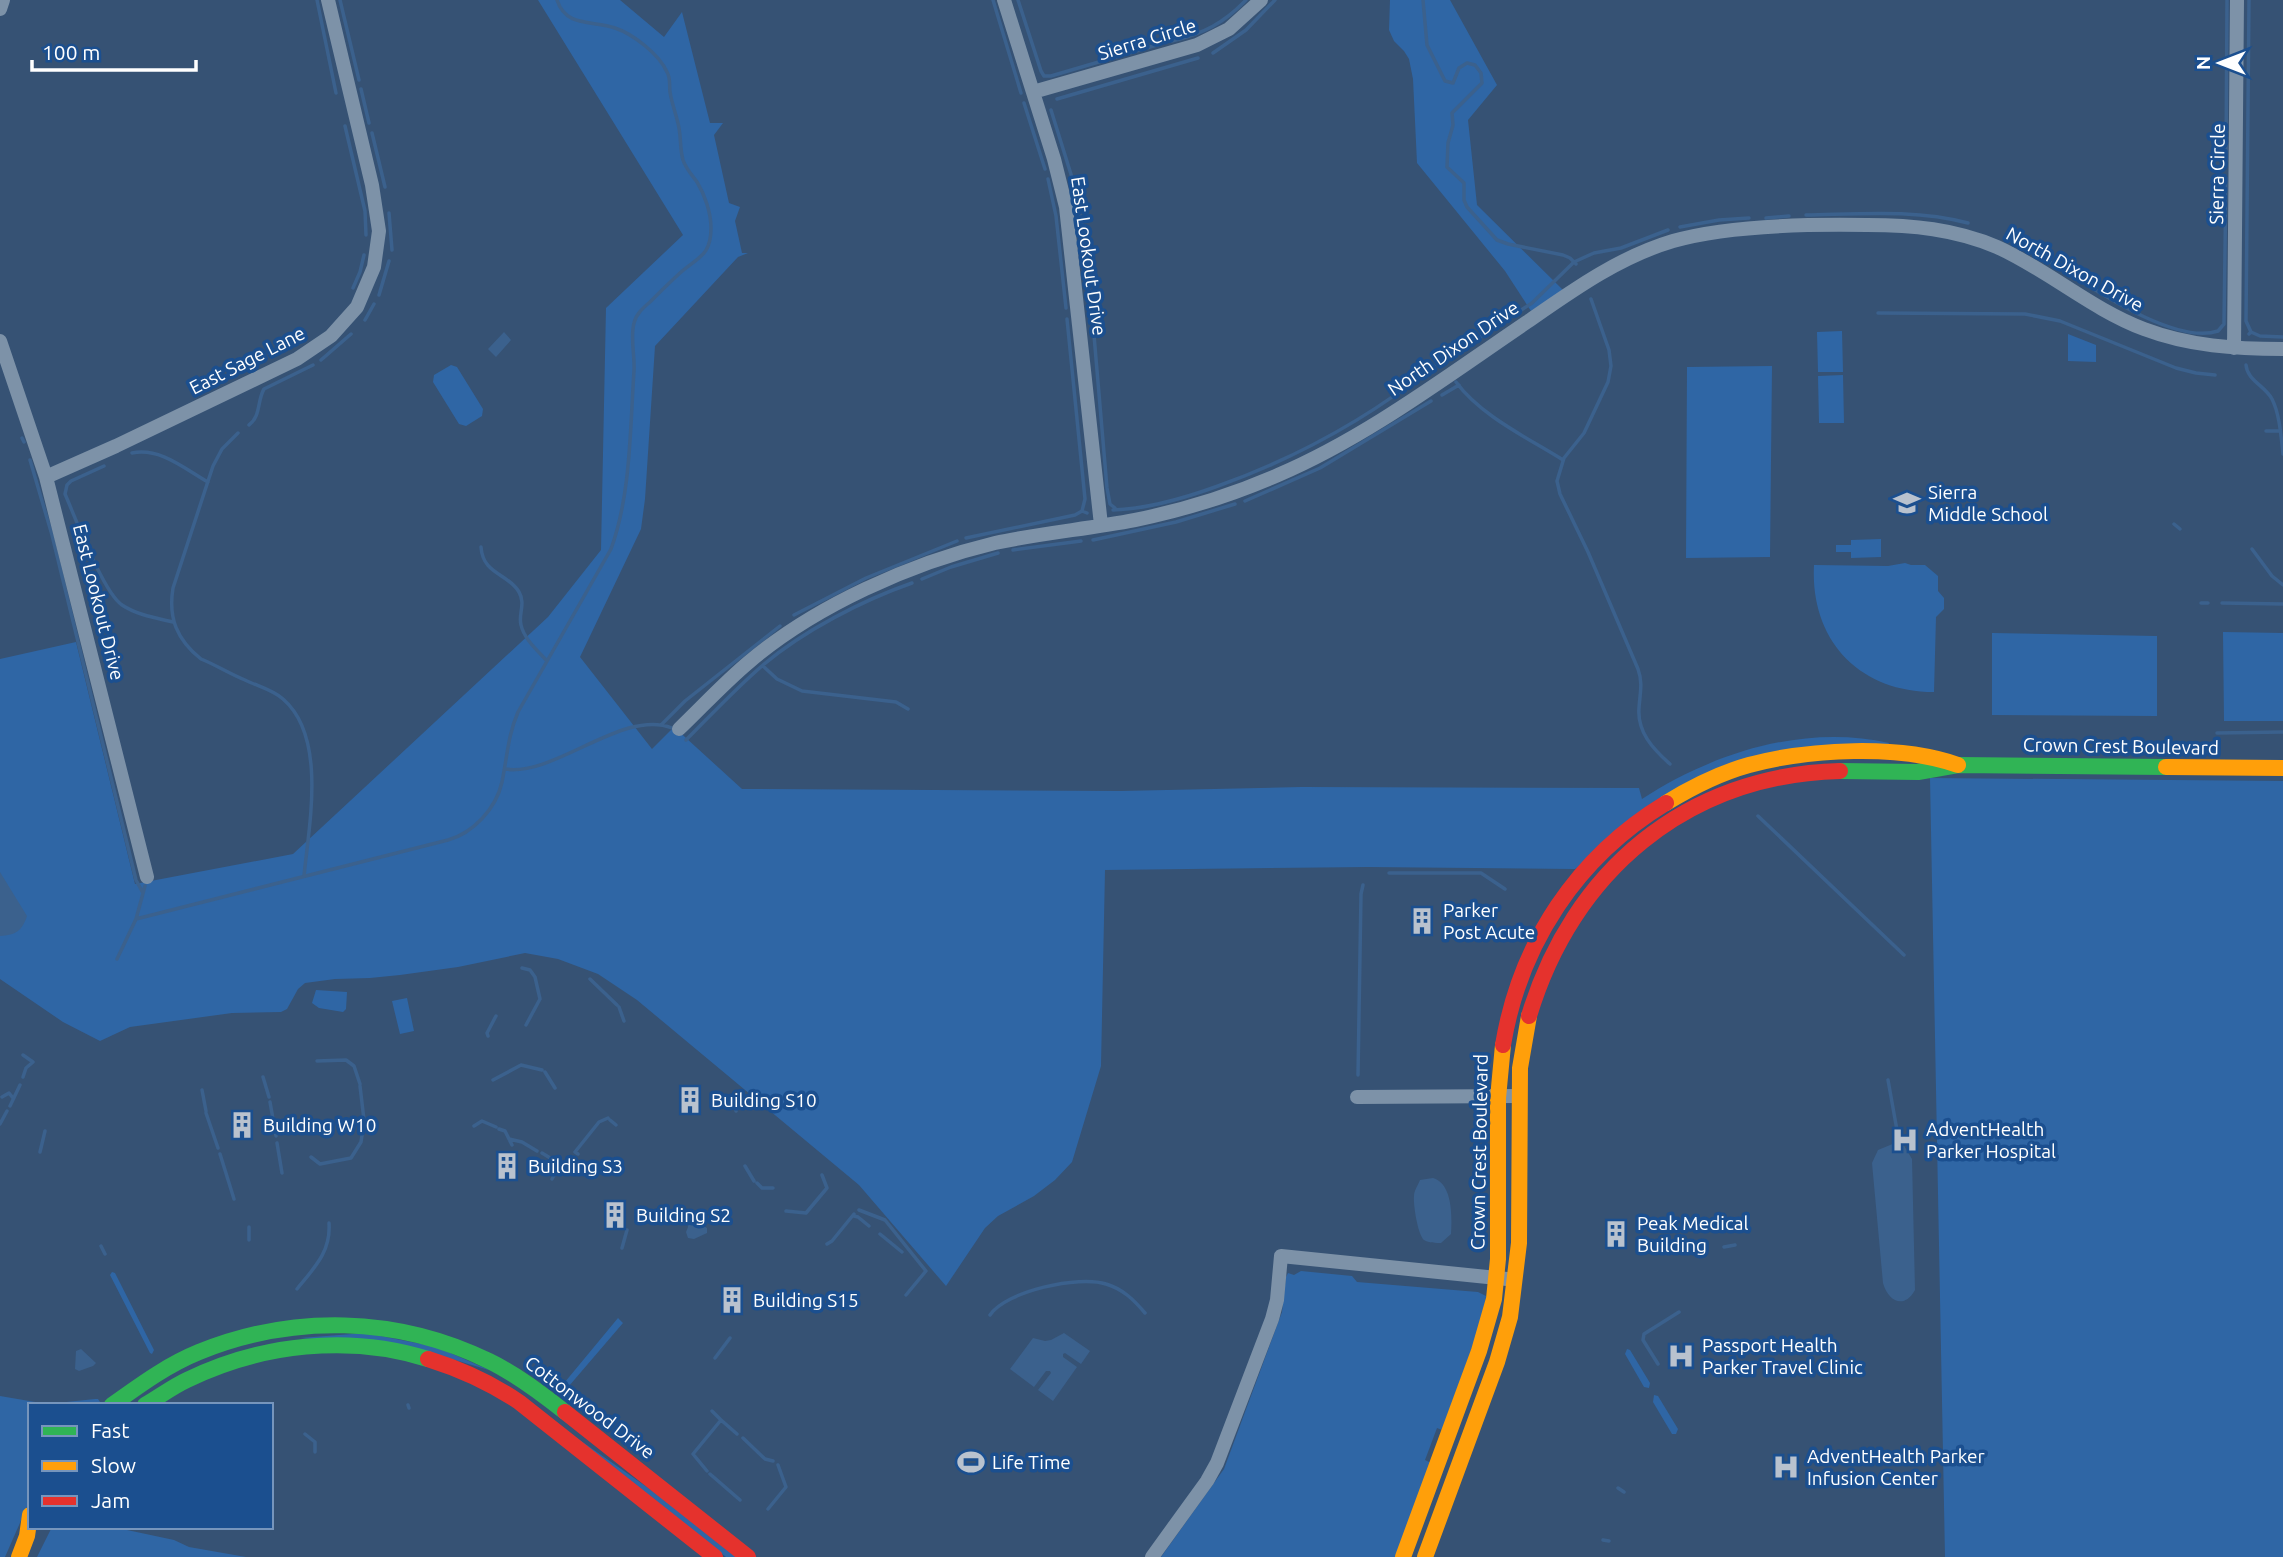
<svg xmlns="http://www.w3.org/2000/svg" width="2283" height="1557" viewBox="0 0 2283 1557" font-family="Ubuntu,sans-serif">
<rect width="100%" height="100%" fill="#365274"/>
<path fill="#2f66a5" d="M 538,0 L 620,0 L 664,37 L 682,12 L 710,123 L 723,123 L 714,135 L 729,203 L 740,207 L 735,221 L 742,253 L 748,253 L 738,257 L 655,346 L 645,499 L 641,529 L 580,657 L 652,749 L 674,727 L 742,789 L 1120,791 L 1301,787 L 1639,788 L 1642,799 C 1714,752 1805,724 1889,743 L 1887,747 L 1752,756 L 1575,869 L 1368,867 L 1105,870 L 1101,1066 L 1072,1162 L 1055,1180 L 1034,1196 L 998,1216 L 985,1228 L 946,1286 L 859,1185 L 637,1000 L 598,974 L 558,959 L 525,953 L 458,967 L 400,975 L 370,978 L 335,979 L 305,983 L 298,989 L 287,1009 L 281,1012 L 232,1013 L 130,1027 L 100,1041 L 63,1022 L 0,979 L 0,659 L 76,642 L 135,884 L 293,854 L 548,617 L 601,550 L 606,308 L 683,235 Z
M 1390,0 L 1450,0 L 1497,85 L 1468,120 L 1477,205 L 1563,290 L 1531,311 L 1505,271 L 1417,163 L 1413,79 L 1409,59 L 1404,51 L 1394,41 L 1389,30 Z
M 1842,331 L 1843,372 L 1818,372 L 1817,332 Z
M 2068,334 L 2096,345 L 2096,362 L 2068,361 Z
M 451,365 L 457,367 L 483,409 L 482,416 L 466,426 L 459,424 L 433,382 L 434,375 Z
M 1772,366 L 1770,557 L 1686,558 L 1687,367 Z
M 1843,375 L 1844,423 L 1819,423 L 1818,376 Z
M 1881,539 L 1881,557 L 1851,558 L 1851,552 L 1836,552 L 1836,545 L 1851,545 L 1851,540 Z
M 1905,563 L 1911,565 L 1925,565 L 1938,576 L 1938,591 L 1944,598 L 1944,609 L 1936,617 L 1934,692 C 1859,692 1810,640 1814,565 L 1888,566 Z
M 2223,632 L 2283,633 L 2283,721 L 2224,721 Z
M 1992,633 L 2157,636 L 2157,716 L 1992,715 Z
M 1930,778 L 2283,781 L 2283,1557 L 1945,1557 Z
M 316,990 L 347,992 L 346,1009 L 343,1012 L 319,1008 L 312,1003 Z
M 407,998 L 414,1031 L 400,1034 L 392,1001 Z
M 1301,1271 L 1352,1276 L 1357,1282 L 1478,1292 L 1486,1296 L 1484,1315 L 1442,1430 L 1437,1428 L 1425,1460 L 1431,1463 L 1396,1557 L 1161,1557 L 1224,1469 L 1282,1312 L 1286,1277 L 1288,1273 L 1294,1275 Z
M 112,1272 L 115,1273 L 154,1350 L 152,1354 L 150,1353 L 110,1275 Z
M 618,1318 L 623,1323 L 563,1393 L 560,1388 Z
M 365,1333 L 437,1347 L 489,1370 L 407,1346 L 300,1338 Z
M 1627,1349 L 1630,1350 L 1650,1383 L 1649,1388 L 1644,1387 L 1625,1354 Z
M 1654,1395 L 1658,1396 L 1678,1429 L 1676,1434 L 1672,1434 L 1653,1402 Z
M 0,1396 L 47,1404 L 95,1399 L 98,1399 L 102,1405 L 30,1405 L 30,1500 L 5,1557 L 0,1557 Z
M 561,1427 L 664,1499 L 737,1557 L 726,1557 Z
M 52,1527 L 113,1527 L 174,1540 L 189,1547 L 246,1557 L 37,1557 Z"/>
<path fill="#3b618d" d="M 504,332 L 511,340 L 496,357 L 488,349 Z
M 0,872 L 27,916 C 22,931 16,935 0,936 Z
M 1895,1143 L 1903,1144 L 1912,1159 L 1915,1290 C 1904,1310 1888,1301 1883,1283 L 1872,1163 L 1878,1150 Z
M 1433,1178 C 1453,1184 1452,1217 1451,1234 L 1441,1243 C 1436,1243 1429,1243 1424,1240 C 1418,1235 1413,1205 1414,1196 C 1414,1191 1418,1185 1420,1180 Z
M 691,1217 L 695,1217 L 700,1224 L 707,1228 L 707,1233 L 694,1239 L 688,1238 L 686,1232 L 688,1227 L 687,1221 Z
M 1064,1333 L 1090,1351 L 1081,1364 L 1065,1353 L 1063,1354 L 1063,1357 L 1077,1367 L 1053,1401 L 1038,1390 L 1051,1373 L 1050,1371 L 1046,1371 L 1034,1387 L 1010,1369 L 1033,1338 L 1045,1341 L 1051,1340 Z
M 81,1349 L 96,1363 L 93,1366 L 79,1371 L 75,1369 L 76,1351 Z"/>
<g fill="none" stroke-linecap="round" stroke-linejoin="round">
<path stroke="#3b618d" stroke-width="3.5" d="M 317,0 L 336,93
M 340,0 L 359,80
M 993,0 L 1021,93
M 1018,0 L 1041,71 L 1044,76 L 1051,76 L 1160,44
M 1423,0 L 1427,45 L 1445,81 L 1453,83 L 1459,68 L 1467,63 L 1475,65 L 1481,73 L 1482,83 L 1452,113 L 1453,125 L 1448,143 L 1447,167 L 1464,183 L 1464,200 L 1467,207 L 1497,240 L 1508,244 L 1563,255 L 1570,258 L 1576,264
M 2249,0 L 2246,321 L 2251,332
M 1172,41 C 1203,34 1224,23 1246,0
M 1213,53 L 1246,30 L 1275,0
M 361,89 L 369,123
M 1057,99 L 1198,58
M 1024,103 L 1045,169
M 1051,110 L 1074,184 L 1083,231
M 345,126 L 365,211 L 366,235
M 372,133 L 385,187
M 2226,161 L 2227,0
M 1048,179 L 1056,216 L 1066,308
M 389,213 L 392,250
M 1806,215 C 1860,214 1915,209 1968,223
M 1766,218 L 1789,216
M 1680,227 L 1719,220 L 1749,218
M 2009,239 C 2023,247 2038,254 2052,263 C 2088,285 2174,346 2218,331
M 1084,243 L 1089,290
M 353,288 L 360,272 L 364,255
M 379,295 L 389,261
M 1591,299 L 1609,350 L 1611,366 L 1608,382 L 1584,433 L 1564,458 L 1557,481 L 1560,494 L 1588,552 L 1638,669 C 1643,683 1640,693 1639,708 C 1637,732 1653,749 1670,764
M 1091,300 L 1107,488 L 1110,504 L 1115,508
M 1878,313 L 2025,314 L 2060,321 L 2176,368 L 2196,373 L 2215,375
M 1067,319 L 1085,499 L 1082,511
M 365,320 L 374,304
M 2218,331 L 2224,324 L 2226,178
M 2249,334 L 2251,332 L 2260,336 L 2283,337
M 1450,357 L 1532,303 L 1574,262 L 1594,253 L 1621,248 L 1668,230
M 321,360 L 351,334
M 2246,365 C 2247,380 2265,386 2272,399 C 2280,415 2281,437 2283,454
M 1456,382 C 1481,416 1528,438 1563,460
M 1442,395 L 1459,385
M 249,425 C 261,416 257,401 264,389 L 313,365
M 2266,431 L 2280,431
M 238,433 L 222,449 L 213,466 L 173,588 C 168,618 177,640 201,659 C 216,665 230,674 245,680 C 257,686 273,690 283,699 C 327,737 309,825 304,876
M 22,438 L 24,442
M 132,453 C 160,447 185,469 208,482
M 30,460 L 52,535 L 136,880 L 143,893
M 104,466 L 71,481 L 67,485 L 65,494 C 76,519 103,592 122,605 C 137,615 156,618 173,622
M 1245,501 L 1320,468 L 1431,401
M 1113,510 C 1149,509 1185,498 1218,486 C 1296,458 1369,418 1434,366
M 2174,524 L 2180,529
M 966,538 L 1075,515 L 1082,511 L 1087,513
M 1093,540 L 1176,522 L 1235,504
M 481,547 C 483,575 508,573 519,592 C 526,604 518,614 521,625 C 524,639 538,651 547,661
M 2252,549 L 2272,576 L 2283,585
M 1013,550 L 1081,541
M 922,579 L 951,567 L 998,553
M 2201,603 L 2208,603
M 2222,603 L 2283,604
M 794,615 L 866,578 L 957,541
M 763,666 L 777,679 L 802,691 L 896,702 L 908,709
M 662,724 L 685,701 L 780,626
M 2217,733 L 2283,732
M 686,740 C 711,715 736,688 763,665 C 803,631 863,600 912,583
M 505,769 C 555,777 623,708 672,728
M 1758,816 L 1904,955
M 1389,873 L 1481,873 L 1505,889
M 136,919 L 448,840 C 473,833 496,809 502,782 C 507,758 508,735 518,712 L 611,549 C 631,494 630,429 634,371 C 635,356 630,337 634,323 C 636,314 643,308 650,302 C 660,292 670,282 680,273 C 698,257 711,256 711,228 C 711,213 705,195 697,182 C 692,175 686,169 683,160 C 680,150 681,139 679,128 C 677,116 672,105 670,92 C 669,85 671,79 667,72 C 659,54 633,34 615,28 C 593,20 566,28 557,0
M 117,959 L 136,919 L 145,886
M 522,968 L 530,970 L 535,977 L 540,999 L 526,1025
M 590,979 L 617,1005
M 619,1007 L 624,1021
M 488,1036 L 487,1033 L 496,1016
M 23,1055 L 33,1062 L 26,1068 L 23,1077
M 317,1061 L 346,1060 L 354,1066 L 360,1084
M 545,1072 L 555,1088
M 1358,1075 L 1361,894 L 1363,885
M 263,1077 L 269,1097
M 493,1080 L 521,1065 L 542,1070
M 1888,1080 L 1900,1147
M 360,1086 L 364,1120
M 202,1090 L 206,1111
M 2,1097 L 9,1093 L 13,1098
M 732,1099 L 736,1111
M 270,1102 L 276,1136
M 10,1106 L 20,1085
M 206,1113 L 218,1148
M 610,1120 L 616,1125
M 0,1124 L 7,1111
M 474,1126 L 482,1121 L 496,1127
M 499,1129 L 505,1131 L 512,1145
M 509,1139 L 522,1142 L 537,1151
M 277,1143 L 282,1173
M 40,1152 L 45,1131
M 542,1153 L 560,1164 L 552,1179
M 220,1154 L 234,1199
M 578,1154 L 575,1152 L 599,1122 L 608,1118
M 311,1157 L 320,1164 L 351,1158 L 361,1142 L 364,1122
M 745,1166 L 754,1181
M 757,1183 L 762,1188 L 773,1188
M 859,1210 L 885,1220 L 926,1271 L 906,1295
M 786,1211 L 806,1213 L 827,1188 L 822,1175
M 854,1216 L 858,1217 L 869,1226
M 249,1227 L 249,1240
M 880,1234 L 902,1252
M 827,1244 L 832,1241 L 854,1214
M 101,1246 L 105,1254
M 1724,1247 L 1735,1245
M 622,1248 L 627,1230
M 297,1289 C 314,1268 331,1252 329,1223
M 990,1315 C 1006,1291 1079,1275 1106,1284 C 1123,1289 1134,1300 1145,1313
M 715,1358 L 730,1338
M 1658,1364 L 1643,1340 L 1644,1334 L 1679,1312
M 408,1405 L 409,1408
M 721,1420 L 737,1434
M 305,1434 L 315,1442 L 315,1452
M 743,1438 L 765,1459 L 773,1461
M 707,1471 L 693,1454 L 721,1420 L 712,1411
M 710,1474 L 740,1500
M 1618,1488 L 1624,1492
M 768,1509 L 786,1487 L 778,1465
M 1603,1540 L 1609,1541"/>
<path stroke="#7d92a8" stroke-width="14" d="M 1004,0 L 1054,159 L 1066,207 L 1101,525
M 0,9 L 3,0
M 1033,92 L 1197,45 L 1229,29 L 1261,0
M 0,341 L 46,477 L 147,877
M 2234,348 L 2237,0
M 46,477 L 116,446 L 297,359 L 331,336 L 357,307 L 374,267 L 379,231 L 372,185 L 328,0
M 679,729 C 702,707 725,682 749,662 C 815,606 911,563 995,543 C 1041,533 1088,529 1135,520 C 1184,510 1232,495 1278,475 C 1367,437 1447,376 1527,322 C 1573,290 1619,257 1673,241 C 1729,225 1808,224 1867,225 C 1912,225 1955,229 1997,247 C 2048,270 2091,309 2144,329 C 2189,346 2235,349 2283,349
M 1357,1097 L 1519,1096
M 1152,1557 L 1207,1481 L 1217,1463 L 1272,1319 L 1277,1300 L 1281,1256 L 1507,1279"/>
<path stroke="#30b455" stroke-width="16" d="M 1840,771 L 1918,772 L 1958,765 L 2166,767
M 112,1405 C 140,1385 167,1365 199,1352 C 293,1314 397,1316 489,1361 C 516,1374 541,1393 565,1412
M 145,1405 C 159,1397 172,1387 187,1380 C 261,1344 349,1334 428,1359"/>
<path stroke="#ff9f0a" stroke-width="16" d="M 2166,767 L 2283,768
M 1666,803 C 1692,787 1720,773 1749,765 C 1809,749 1899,744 1958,765
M 19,1557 L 27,1536 L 30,1515
M 1403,1557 L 1479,1351 L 1494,1299 L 1498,1259 L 1498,1098 L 1503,1045
M 1425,1557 L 1497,1362 L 1510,1317 L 1519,1243 L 1520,1068 L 1529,1016"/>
<path stroke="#e5322d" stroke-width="16" d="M 1529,1016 C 1572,872 1686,775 1840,771
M 1503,1045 C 1520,943 1577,857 1666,803
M 428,1359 C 460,1369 491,1383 519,1402 L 715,1557
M 565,1412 L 748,1557"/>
</g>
<defs>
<symbol id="school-bare" viewBox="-9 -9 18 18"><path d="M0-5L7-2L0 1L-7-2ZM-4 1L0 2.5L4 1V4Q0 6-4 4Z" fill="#b9c2ce" stroke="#1b4f8f" stroke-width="2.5" paint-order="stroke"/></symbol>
<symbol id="building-bare" viewBox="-9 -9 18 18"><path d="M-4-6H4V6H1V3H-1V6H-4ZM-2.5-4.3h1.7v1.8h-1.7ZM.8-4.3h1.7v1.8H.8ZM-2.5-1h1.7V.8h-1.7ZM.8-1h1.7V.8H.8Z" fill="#b9c2ce" stroke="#1b4f8f" stroke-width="2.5" paint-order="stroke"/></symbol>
<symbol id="hospital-bare" viewBox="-9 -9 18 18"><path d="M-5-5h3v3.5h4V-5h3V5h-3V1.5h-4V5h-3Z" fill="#b9c2ce" stroke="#1b4f8f" stroke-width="2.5" paint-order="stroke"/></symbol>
<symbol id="stadium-bare" viewBox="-9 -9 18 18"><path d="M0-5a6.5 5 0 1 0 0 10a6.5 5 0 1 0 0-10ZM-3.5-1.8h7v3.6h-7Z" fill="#b9c2ce" stroke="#1b4f8f" stroke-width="2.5" paint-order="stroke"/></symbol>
</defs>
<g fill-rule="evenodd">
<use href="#school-bare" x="1888" y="484" width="38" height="38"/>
<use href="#building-bare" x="1403" y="902" width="38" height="38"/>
<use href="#building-bare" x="671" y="1081" width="38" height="38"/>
<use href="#building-bare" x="223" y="1106" width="38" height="38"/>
<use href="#hospital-bare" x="1886" y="1121" width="38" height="38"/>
<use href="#building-bare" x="488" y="1147" width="38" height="38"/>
<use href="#building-bare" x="596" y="1196" width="38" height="38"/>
<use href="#building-bare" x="1597" y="1215" width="38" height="38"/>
<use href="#building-bare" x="713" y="1281" width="38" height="38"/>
<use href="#hospital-bare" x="1662" y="1337" width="38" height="38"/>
<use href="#stadium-bare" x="952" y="1443" width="38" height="38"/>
<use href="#hospital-bare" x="1767" y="1448" width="38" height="38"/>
</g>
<g text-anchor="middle" stroke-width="7" stroke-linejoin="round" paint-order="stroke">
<g font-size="19" fill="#fff" stroke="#1b4f8f">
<text transform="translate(1147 39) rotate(-17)" y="7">Sierra Circle</text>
<text transform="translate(2217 174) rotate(-89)" y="7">Sierra Circle</text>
<text transform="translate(1089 256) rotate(82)" y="7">East Lookout Drive</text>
<text transform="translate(2075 269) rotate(29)" y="7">North Dixon Drive</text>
<text transform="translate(1453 348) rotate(-34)" y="7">North Dixon Drive</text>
<text transform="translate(247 360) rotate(-27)" y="7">East Sage Lane</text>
<text transform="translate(99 602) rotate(76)" y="7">East Lookout Drive</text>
<text transform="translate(2121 746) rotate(1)" y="7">Crown Crest Boulevard</text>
<text transform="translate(1479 1152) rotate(-89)" y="7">Crown Crest Boulevard</text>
<text transform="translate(590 1407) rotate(37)" y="7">Cottonwood Drive</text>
</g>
<g font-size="19" fill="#fff" stroke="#1b4f8f" text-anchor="start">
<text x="1928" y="499">Sierra<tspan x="1928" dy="22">Middle School</tspan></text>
<text x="1443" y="917">Parker<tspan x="1443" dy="22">Post Acute</tspan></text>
<text x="711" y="1107">Building S10</text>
<text x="263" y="1132">Building W10</text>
<text x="1926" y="1136">AdventHealth<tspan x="1926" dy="22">Parker Hospital</tspan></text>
<text x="528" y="1173">Building S3</text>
<text x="636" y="1222">Building S2</text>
<text x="1637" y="1230">Peak Medical<tspan x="1637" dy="22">Building</tspan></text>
<text x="753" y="1307">Building S15</text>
<text x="1702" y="1352">Passport Health<tspan x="1702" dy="22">Parker Travel Clinic</tspan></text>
<text x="1807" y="1463">AdventHealth Parker<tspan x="1807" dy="22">Infusion Center</tspan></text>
<text x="992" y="1469">Life Time</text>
</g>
</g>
<rect x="28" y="1403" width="245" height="126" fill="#1b4f8f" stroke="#7695bc" stroke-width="2"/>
<rect x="42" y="1426" width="35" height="10" fill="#30b455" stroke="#7695bc" stroke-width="2"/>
<text x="91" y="1438" font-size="21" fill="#ffffff">Fast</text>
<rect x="42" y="1461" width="35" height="10" fill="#ff9f0a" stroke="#7695bc" stroke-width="2"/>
<text x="91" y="1473" font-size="21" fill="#ffffff">Slow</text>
<rect x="42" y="1496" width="35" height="10" fill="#e5322d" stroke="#7695bc" stroke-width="2"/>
<text x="91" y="1508" font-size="21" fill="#ffffff">Jam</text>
<g transform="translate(2220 63) rotate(270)" stroke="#1b4f8f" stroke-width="5" paint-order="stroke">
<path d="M0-5L12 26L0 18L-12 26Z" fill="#ffffff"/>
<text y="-10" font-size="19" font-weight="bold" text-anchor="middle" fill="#ffffff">N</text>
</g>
<path d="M32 60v10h164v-10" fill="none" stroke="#ffffff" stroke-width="3.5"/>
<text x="42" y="60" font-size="21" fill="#ffffff" stroke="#1b4f8f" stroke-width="5" paint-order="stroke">100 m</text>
</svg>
